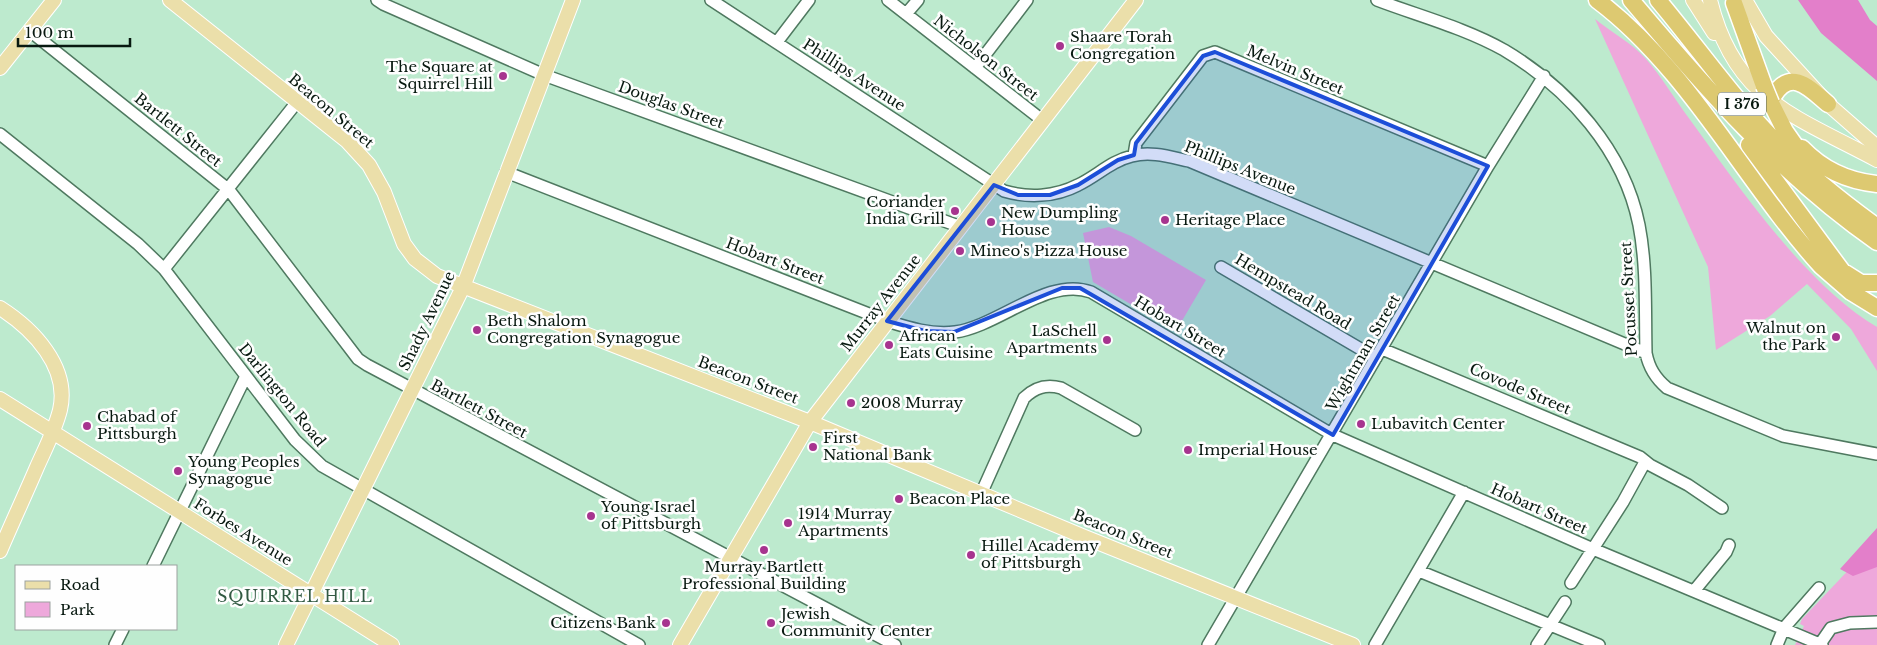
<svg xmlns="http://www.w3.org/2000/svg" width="1877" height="645" viewBox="0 0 1877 645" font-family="'Libre Baskerville',serif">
<rect width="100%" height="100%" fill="#bdeace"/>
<path fill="#eea8db" d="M 1595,19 C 1611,32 1632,43 1646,59 C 1661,76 1674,98 1688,117 C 1737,184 1805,285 1877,327 L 1877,371 L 1851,329 L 1807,284 L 1770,316 L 1716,350 L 1708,267 Z
M 1109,227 L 1131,236 L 1206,280 L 1176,331 L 1093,282 L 1083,233 Z
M 1877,540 L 1877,645 L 1795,645 L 1804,626 L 1800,624 L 1802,619 Z"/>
<path fill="#e37fca" d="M 1798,0 L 1858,0 L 1870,20 L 1877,26 L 1877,81 L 1821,33 Z
M 1877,528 L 1877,567 L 1853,576 L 1840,569 Z"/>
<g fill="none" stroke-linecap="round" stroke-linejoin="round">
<defs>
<path id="minor" d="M 377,0 L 383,4 L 544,75 L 961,227
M 711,0 L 1004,191 C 1028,198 1055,197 1078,185 C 1097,176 1111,161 1132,156 C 1151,151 1170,157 1189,161 L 1646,353
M 888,0 L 1042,120
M 1377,0 C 1419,16 1465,28 1504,50 C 1568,88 1624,150 1639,225 C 1647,266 1645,310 1646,353 C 1649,368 1655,378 1667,388 L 1783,436 L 1877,454
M 906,14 L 918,0
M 30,31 L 229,190 L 358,359 L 367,365 L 895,645
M 777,42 L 809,0
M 975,68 L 1027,0
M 0,134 L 138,244 L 164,269 L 295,440 L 322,466 L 639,645
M 1134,155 L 1136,143 L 1203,56 L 1215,52 L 1488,166
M 506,172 L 887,321 C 909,328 932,335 955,332 C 999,326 1048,276 1091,292 L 1333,435 L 1593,549 L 1822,645
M 1221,267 L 1376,358
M 164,269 L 297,102
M 1382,349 L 1640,457 L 1650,465 L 1688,485 L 1722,508
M 981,494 L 1024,398 C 1035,387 1046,384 1061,388 L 1135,430
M 153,566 L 246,376
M 1419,571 L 1599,645
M 1571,583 L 1623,502 L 1645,462
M 1694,591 L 1726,552 L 1729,545
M 1820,644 L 1831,628 L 1850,623 L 1877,622
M 115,645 L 123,629
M 1208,645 L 1488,166 L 1544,76
M 1375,645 L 1464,492
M 1537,645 L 1565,602
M 1777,645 L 1784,628 L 1819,588"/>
<path id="major" d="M 170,0 L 347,141 L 369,165 L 384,192 L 404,244 L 415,259 L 437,276 L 810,422 L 1082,536 L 1353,645
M 1693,0 L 1714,33
M 1710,0 C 1734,100 1795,116 1877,160
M 1745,0 L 1766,36 L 1828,104 L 1877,147
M 0,68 L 54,0
M 0,308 C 33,329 70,367 60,410 C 55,430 45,449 37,467 C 25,495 12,523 0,551
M 0,399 L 392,645
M 286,645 L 463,287 L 573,0
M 680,645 L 810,422 L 1136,0"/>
<path id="highway" d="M 1597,0 C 1689,69 1744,181 1821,266 L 1851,292 L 1877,308
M 1631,0 C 1706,89 1781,175 1877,242
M 1658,0 C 1700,50 1737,104 1783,149 C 1812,178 1844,203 1877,227
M 1734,3 L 1764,86
M 1774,95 C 1792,67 1811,90 1828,104
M 1771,103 L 1785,131 L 1806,161
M 1749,145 L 1842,271 L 1861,283 L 1877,283
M 1802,148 C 1823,170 1847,181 1877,184"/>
</defs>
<use href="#minor" stroke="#4f7960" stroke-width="14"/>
<use href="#major" stroke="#fff" stroke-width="16"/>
<use href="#highway" stroke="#fff" stroke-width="19"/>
<use href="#minor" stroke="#fff" stroke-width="11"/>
<use href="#major" stroke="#ebdfaa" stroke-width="14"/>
<use href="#highway" stroke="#ddc971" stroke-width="16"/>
<defs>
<path id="highway-bridge" d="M 1764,86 L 1771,103"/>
</defs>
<use href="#highway-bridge" stroke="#fff" stroke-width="19" stroke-linecap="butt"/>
<use href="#highway-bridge" stroke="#ddc971" stroke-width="16"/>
</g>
<path fill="#1d4ed8" fill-opacity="0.2" stroke="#1d4ed8" stroke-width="4" stroke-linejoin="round" d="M 1215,52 L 1488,166 L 1333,435 L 1080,288 L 1062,288 L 954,332 L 925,331 L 887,321 L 994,185 L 1018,195 L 1050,195 L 1078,185 L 1118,160 L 1134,155 L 1136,143 L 1203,56 Z"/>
<g fill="#a7348f" stroke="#fefefe" stroke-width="2">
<circle cx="1060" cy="46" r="5"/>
<circle cx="503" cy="76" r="5"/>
<circle cx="955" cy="211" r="5"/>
<circle cx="1165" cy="220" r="5"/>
<circle cx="991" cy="222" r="5"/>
<circle cx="960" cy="251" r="5"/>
<circle cx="477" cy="330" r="5"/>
<circle cx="1836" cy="337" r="5"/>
<circle cx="1107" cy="340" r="5"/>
<circle cx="889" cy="345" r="5"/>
<circle cx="851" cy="403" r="5"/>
<circle cx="1361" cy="424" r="5"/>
<circle cx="87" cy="426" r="5"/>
<circle cx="813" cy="447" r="5"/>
<circle cx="1188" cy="450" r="5"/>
<circle cx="178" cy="471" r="5"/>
<circle cx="899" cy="499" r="5"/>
<circle cx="591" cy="516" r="5"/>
<circle cx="788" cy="523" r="5"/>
<circle cx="764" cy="550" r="5"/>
<circle cx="971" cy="555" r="5"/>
<circle cx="666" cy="623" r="5"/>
<circle cx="771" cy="623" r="5"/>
</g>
<g text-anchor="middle" stroke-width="5" stroke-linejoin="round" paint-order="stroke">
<rect fill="#fefefe" stroke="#525e57" stroke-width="1" x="1718" y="92.5" width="48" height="23" rx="4"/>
<g font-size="14" font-weight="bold" fill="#081910">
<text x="1742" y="109">I 376</text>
</g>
<g font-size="15" fill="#081910" stroke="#fefefe" text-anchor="start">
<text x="1070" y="42">Shaare Torah<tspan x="1070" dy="17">Congregation</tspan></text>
<text x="493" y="72" text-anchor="end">The Square at<tspan x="493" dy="17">Squirrel Hill</tspan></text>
<text x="945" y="207" text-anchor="end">Coriander<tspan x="945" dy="17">India Grill</tspan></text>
<text x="1001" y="218">New Dumpling<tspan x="1001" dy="17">House</tspan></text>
<text x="1175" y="225">Heritage Place</text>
<text x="970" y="256">Mineo's Pizza House</text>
<text x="487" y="326">Beth Shalom<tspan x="487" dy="17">Congregation Synagogue</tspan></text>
<text x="1826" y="333" text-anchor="end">Walnut on<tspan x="1826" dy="17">the Park</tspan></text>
<text x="1097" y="336" text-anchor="end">LaSchell<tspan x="1097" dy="17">Apartments</tspan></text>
<text x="899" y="341">African<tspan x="899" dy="17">Eats Cuisine</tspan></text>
<text x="861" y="408">2008 Murray</text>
<text x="97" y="422">Chabad of<tspan x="97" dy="17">Pittsburgh</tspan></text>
<text x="1371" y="429">Lubavitch Center</text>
<text x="823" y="443">First<tspan x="823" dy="17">National Bank</tspan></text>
<text x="1198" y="455">Imperial House</text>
<text x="188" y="467">Young Peoples<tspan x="188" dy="17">Synagogue</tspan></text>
<text x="909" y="504">Beacon Place</text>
<text x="601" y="512">Young Israel<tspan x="601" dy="17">of Pittsburgh</tspan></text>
<text x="798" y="519">1914 Murray<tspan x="798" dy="17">Apartments</tspan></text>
<text x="981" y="551">Hillel Academy<tspan x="981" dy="17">of Pittsburgh</tspan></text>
<text x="764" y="572" text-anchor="middle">Murray Bartlett<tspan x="764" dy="17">Professional Building</tspan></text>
<text x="781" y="619">Jewish<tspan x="781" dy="17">Community Center</tspan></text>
<text x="656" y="628" text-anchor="end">Citizens Bank</text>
</g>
<g font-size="15" fill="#081910" stroke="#fefefe">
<text transform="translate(986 58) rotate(38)" y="5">Nicholson Street</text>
<text transform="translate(1295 70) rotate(23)" y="5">Melvin Street</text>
<text transform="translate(854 75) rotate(33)" y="5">Phillips Avenue</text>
<text transform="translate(671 105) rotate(20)" y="5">Douglas Street</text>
<text transform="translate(331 111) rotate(40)" y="5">Beacon Street</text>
<text transform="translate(178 130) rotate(39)" y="5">Bartlett Street</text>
<text transform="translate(1240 168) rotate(22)" y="5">Phillips Avenue</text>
<text transform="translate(775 261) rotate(21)" y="5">Hobart Street</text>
<text transform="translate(1293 292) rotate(31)" y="5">Hempstead Road</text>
<text transform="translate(1629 299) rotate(-93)" y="5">Pocusset Street</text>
<text transform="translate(881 303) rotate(-52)" y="5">Murray Avenue</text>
<text transform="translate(427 321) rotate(-64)" y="5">Shady Avenue</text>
<text transform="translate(1180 327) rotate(31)" y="5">Hobart Street</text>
<text transform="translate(1363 353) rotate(-60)" y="5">Wightman Street</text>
<text transform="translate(748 380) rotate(21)" y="5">Beacon Street</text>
<text transform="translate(1520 389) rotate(23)" y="5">Covode Street</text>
<text transform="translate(282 395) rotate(51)" y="5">Darlington Road</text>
<text transform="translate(479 409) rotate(28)" y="5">Bartlett Street</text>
<text transform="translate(1539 509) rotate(24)" y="5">Hobart Street</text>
<text transform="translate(243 532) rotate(32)" y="5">Forbes Avenue</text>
<text transform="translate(1123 534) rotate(22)" y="5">Beacon Street</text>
</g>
<g font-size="16" letter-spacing="1" fill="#325a43" stroke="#fefefe">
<text x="295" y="602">SQUIRREL HILL</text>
</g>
</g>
<rect x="15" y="565" width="162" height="65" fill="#fefefe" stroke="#9ca29f"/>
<rect x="25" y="581" width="25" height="8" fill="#ebdfaa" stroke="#9ca29f"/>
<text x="60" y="590" font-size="15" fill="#081910">Road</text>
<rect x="25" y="602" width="25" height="15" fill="#eea8db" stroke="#9ca29f"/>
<text x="60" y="615" font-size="15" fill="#081910">Park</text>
<path d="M18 38v8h112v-8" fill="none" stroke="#081910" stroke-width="2.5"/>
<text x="25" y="38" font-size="15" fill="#081910" stroke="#fefefe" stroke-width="4" paint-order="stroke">100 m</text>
</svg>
